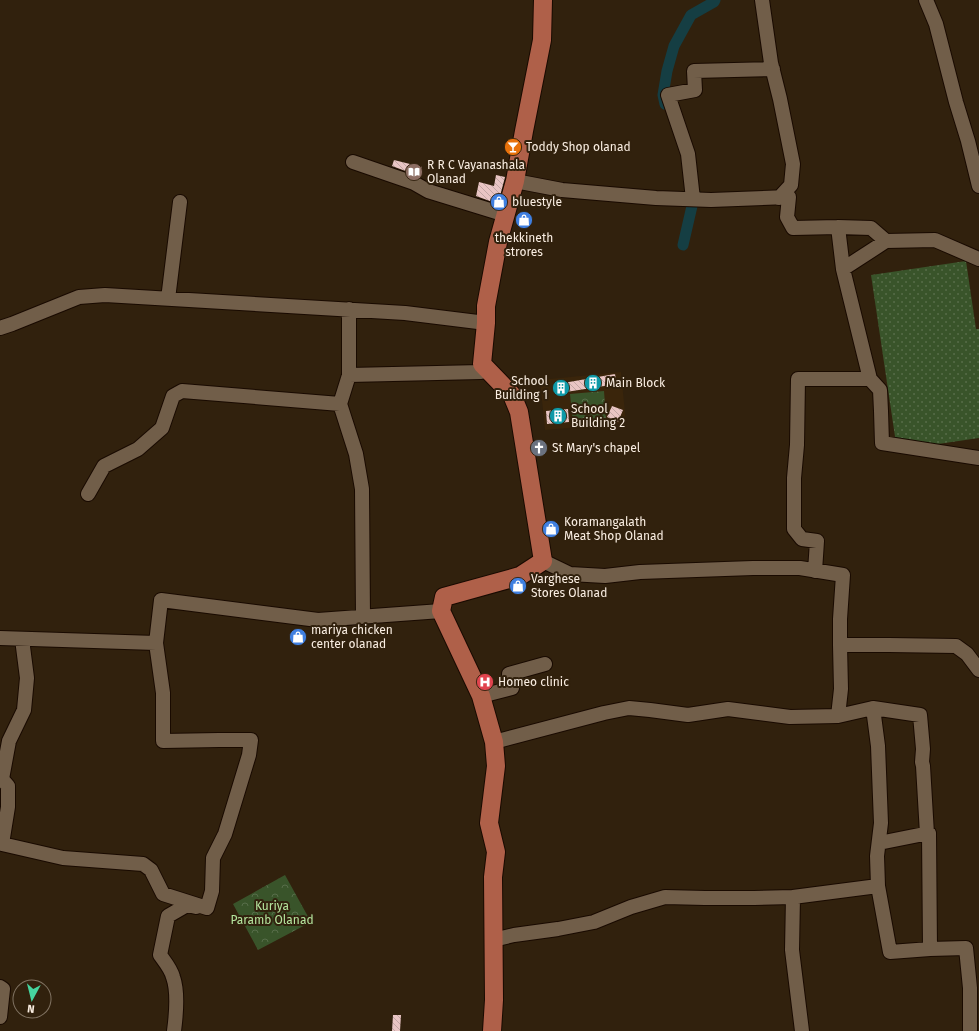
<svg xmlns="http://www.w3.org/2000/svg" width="979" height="1031" viewBox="0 0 979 1031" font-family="'Fira Sans',sans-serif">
<defs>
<pattern id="grass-dots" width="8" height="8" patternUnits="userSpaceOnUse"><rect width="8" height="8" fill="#39542a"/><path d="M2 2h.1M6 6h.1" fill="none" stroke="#576d49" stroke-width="1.8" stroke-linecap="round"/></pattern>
<pattern id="park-crowns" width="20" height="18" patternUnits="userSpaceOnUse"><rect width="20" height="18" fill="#39542a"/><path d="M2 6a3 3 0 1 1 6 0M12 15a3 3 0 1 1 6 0" fill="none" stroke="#576d49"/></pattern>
<pattern id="building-back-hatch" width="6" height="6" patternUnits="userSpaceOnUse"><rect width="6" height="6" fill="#e9c5c4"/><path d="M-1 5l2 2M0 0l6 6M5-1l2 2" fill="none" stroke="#c2a6a4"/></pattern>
</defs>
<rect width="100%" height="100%" fill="#31210d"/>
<path fill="#3a250b" d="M 621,372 L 626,423 L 545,430 L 540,380 Z"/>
<path fill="url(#grass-dots)" d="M 966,261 L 976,329 L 979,329 L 979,438 L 897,450 L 871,275 Z"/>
<path fill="url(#park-crowns)" d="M 604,391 L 606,420 L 573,423 L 570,394 Z
M 285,875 L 311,922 L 258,950 L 233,904 Z"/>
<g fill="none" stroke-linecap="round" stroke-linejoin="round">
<path stroke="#153e43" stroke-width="11" d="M 665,104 L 663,95 L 667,71 L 674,46 L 691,15 L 714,2 L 715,0
M 683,245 L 695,193"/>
</g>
<path fill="url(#building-back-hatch)" d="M 394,160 L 422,167 L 419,176 L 392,166 Z
M 496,175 L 505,177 L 498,204 L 476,196 L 479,182 L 494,186 Z
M 615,374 L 617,384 L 566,392 L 566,394 L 557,394 L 556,383 L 569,382 Z
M 612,406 L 623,410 L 618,422 L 607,417 Z
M 568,409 L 569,422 L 547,424 L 546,411 Z
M 393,1015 L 401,1015 L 400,1031 L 392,1031 Z"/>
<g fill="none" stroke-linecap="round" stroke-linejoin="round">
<defs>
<path id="minor" d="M 762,0 L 771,63 L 780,99 L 793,164 L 791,185 L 779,198
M 926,0 L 936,24 L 956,102 L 968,141 L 979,186
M 353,162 L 414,183 L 428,191 L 506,215
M 515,181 L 562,190 L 656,198 L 711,200 L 789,197 L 787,217 L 793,228 L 838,227 L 871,228 L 886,241 L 935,240 L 979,259
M 693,199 L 688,154 L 668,95 L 695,90 L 694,71 L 773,69
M 838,227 L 843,269
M 168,299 L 180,202
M 349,309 L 349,375 L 340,404 L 356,454 L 362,489 L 363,617
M 0,328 L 12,324 L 79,297 L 105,295 L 405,313 L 486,323
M 349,375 L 481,372 L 482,364
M 870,379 L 880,390 L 881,411 L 882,443 L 979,458
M 88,494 L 104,466 L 138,449 L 162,428 L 173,396 L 182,391 L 340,404
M 543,561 L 570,574 L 605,576 L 640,572 L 753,568 L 800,568 L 843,575 L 840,619 L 840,645 L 889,645 L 956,646 L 967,654 L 979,670
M 815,571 L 817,541 L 802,539 L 794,529 L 794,478 L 797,445 L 798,379 L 870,379 L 843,269 L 886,241
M 0,638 L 156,643 L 161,600 L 318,620 L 441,611
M 156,643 L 163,693 L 163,741 L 219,740 L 251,740 L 249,755 L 225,834 L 213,858 L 212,891 L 207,908
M 840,645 L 841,689 L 838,716 L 873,708 L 878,746 L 881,823 L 877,856 L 878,886 L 890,952 L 930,949 L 966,948 L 970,988 L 970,1031
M 481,696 L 512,688 L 509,674 L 545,664
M 873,708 L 920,715 L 923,749 L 922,762 L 923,766 L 927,834
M 494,742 L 604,713 L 629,708 L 650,710 L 688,715 L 728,709 L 790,717 L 838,716
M 0,779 L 2,779 L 8,786 L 8,807 L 2,844 L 63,858 L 143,864 L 151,870 L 163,894 L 207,908
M 2,779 L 9,741 L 24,710 L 27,678 L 22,639
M 879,843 L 929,833 L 930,949
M 793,897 L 878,886
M 493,940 L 514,935 L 558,929 L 594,922 L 631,907 L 665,897 L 705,898 L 754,898 L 793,897 L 792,950 L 802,1031
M 0,987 L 3,989 L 0,1017
M 174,1031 C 176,1016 178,991 173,977 C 171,969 165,962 160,955 L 168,916 L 187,905 L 196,907"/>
<path id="major" d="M 492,1031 L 494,1000 L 493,877 L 496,852 L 489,823 L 496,766 L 494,742 L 481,696 L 441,611 L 444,597 L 520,576 L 543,561 L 519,412 L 512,395 L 482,364 L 486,323 L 486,306 L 498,242 L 515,181 L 524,131 L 542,40 L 543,0"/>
</defs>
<use href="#minor" stroke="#190a00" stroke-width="16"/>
<use href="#major" stroke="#190a00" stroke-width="20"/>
<use href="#minor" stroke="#715e49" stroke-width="14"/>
<use href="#major" stroke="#af6049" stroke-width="18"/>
</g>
<defs>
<symbol id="bar-disc" viewBox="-11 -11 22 22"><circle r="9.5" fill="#e8710a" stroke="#31210d"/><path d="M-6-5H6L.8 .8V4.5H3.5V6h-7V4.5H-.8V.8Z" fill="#fff"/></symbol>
<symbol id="library-disc" viewBox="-11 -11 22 22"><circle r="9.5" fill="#8d6e63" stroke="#31210d"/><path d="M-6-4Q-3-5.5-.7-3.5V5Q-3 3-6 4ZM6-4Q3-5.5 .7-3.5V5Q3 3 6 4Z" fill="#fff"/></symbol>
<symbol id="shop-disc" viewBox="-11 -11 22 22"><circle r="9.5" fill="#3f7fe0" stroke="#31210d"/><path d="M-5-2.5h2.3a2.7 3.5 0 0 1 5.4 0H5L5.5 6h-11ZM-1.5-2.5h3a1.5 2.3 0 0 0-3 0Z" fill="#fff"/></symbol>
<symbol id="building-disc" viewBox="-11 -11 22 22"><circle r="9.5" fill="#0f9aa8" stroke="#31210d"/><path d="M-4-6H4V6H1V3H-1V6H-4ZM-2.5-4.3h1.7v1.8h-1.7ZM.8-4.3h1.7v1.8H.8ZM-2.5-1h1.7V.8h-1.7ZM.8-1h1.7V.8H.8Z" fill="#fff"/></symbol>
<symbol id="church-disc" viewBox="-11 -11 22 22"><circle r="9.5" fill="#6b7280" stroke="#31210d"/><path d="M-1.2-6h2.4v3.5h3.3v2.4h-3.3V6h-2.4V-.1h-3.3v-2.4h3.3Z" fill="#fff"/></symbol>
<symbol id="hospital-disc" viewBox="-11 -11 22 22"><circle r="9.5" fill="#e0444e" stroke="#31210d"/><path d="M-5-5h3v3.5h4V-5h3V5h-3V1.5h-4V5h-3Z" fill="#fff"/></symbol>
</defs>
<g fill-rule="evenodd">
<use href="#bar-disc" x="503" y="137" width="20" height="20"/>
<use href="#library-disc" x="404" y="162" width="20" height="20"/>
<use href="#shop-disc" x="489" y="192" width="20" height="20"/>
<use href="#shop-disc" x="514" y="210" width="20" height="20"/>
<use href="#building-disc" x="583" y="373" width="20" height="20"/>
<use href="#building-disc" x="551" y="378" width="20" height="20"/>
<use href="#building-disc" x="548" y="406" width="20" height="20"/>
<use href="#church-disc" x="529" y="438" width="20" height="20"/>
<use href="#shop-disc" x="541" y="519" width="20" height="20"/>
<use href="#shop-disc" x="508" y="576" width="20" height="20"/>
<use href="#shop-disc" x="288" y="627" width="20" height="20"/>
<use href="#hospital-disc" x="475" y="672" width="20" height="20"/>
</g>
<g text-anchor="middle" stroke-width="4" stroke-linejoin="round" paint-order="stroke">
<g font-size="12" fill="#faeee2" stroke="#31210d" text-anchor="start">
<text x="526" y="151">Toddy Shop olanad</text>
<text x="427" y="169">R R C Vayanashala<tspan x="427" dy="14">Olanad</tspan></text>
<text x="512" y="206">bluestyle</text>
<text x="524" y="242" text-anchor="middle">thekkineth<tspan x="524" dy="14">strores</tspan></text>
<text x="548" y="385" text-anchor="end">School<tspan x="548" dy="14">Building 1</tspan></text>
<text x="606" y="387">Main Block</text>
<text x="571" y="413">School<tspan x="571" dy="14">Building 2</tspan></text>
<text x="552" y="452">St Mary's chapel</text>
<text x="564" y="526">Koramangalath<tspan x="564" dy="14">Meat Shop Olanad</tspan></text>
<text x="531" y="583">Varghese<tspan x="531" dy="14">Stores Olanad</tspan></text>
<text x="311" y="634">mariya chicken<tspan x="311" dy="14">center olanad</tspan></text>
<text x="498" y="686">Homeo clinic</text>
</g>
<g font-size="12" fill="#b5e59e" stroke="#31210d">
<text x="272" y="910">Kuriya<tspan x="272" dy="14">Paramb Olanad</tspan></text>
</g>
</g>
<g transform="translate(32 999) rotate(187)"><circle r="19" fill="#31210d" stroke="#817362"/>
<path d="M0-3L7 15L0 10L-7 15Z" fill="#46d49e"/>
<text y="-6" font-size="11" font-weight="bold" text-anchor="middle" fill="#faeee2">N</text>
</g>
</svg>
